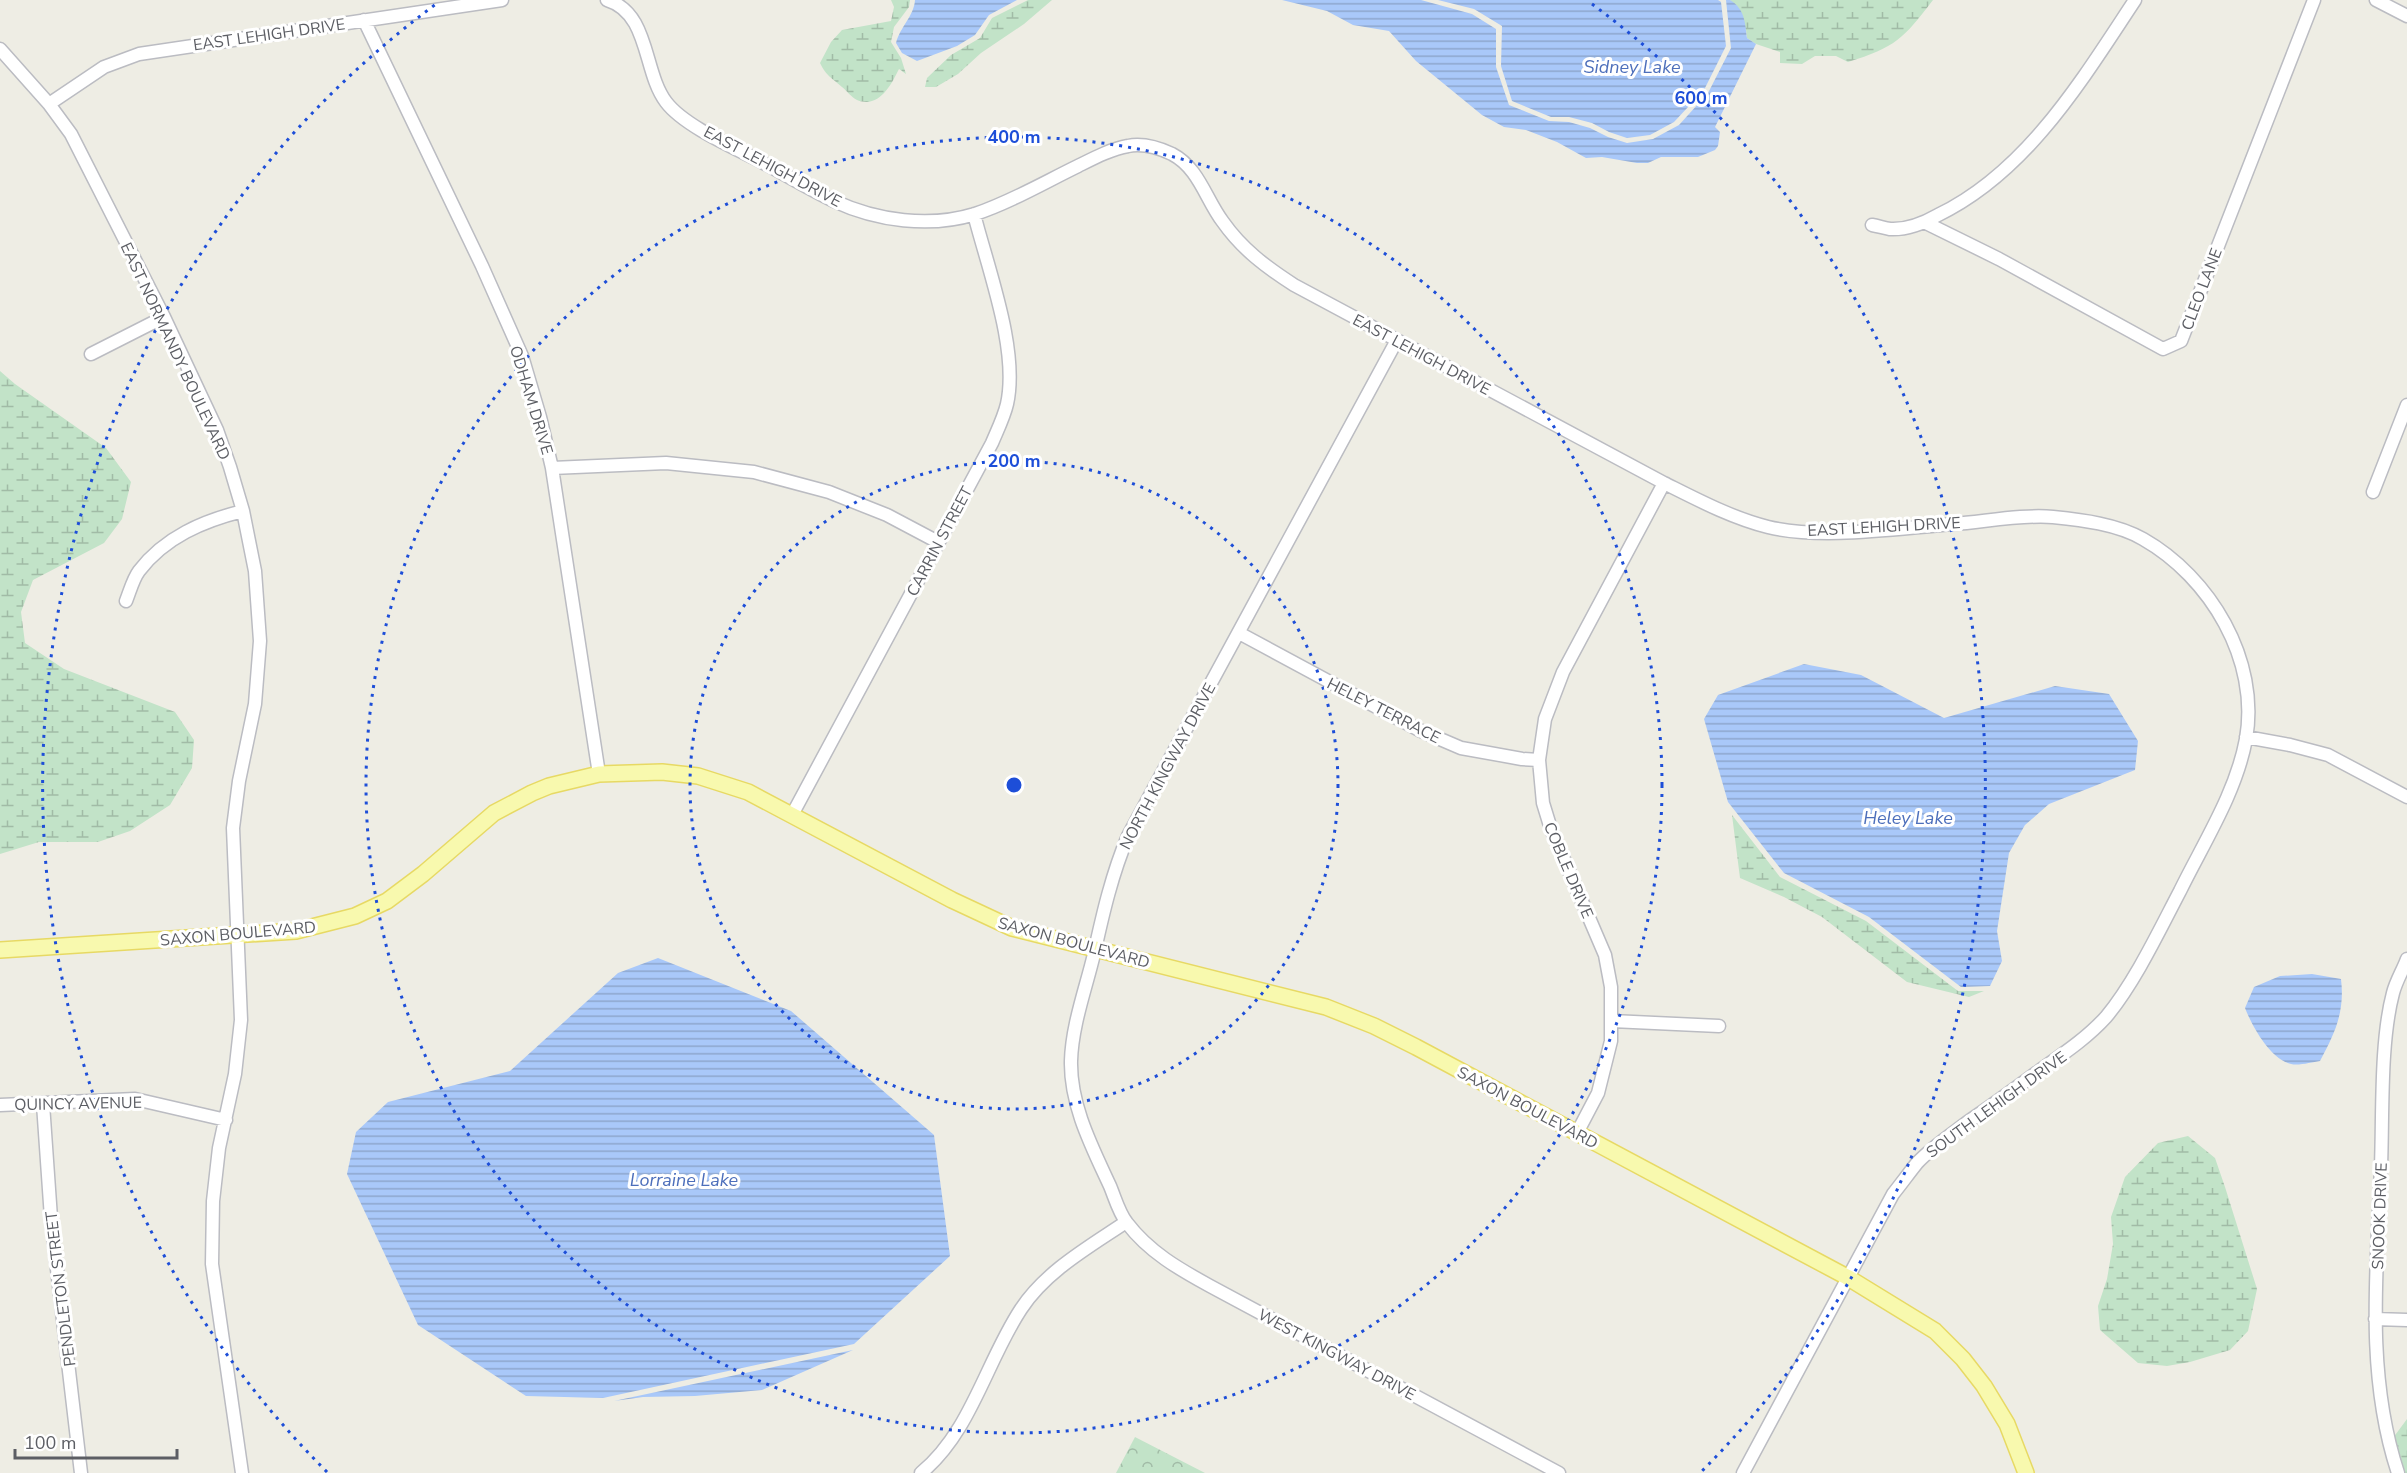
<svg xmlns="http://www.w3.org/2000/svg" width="2407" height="1473" viewBox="0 0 2407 1473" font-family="'Nunito Sans',sans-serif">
<defs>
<pattern id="forest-crowns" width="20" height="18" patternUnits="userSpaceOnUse" patternTransform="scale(1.5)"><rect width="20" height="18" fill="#c2e3c8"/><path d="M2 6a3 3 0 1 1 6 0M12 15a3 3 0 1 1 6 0" fill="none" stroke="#a1bba6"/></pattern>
<pattern id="wetland-marsh" width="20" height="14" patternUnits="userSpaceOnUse" patternTransform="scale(1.5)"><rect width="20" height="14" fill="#c2e3c8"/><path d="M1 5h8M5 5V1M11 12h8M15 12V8" fill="none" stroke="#a1bba6"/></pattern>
<pattern id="water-rules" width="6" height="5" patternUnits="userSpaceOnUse" patternTransform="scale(1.5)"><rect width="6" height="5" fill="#a9c8f9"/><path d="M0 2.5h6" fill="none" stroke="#8da6cd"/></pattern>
</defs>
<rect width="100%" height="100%" fill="#eeede4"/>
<path fill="url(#forest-crowns)" d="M 1135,1437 L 1205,1473 L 1116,1473 Z"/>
<path fill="url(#wetland-marsh)" d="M 891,0 L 910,0 L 909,7 L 894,27 L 891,42 L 901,58 L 906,74 L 899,69 C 891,85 879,109 857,100 C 851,97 847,91 842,87 C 831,77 827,77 820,63 L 831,42 L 842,30 L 891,21 L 894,7 Z
M 1028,0 L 1052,0 L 1024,24 L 981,53 L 958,74 L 936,87 L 925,87 L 927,78 L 951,55 L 980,38 L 992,18 Z
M 1730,0 L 1933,0 C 1903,39 1896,47 1848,62 L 1836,56 L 1815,56 L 1802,64 L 1780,63 L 1780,52 L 1756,44 L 1747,38 L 1746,30 Z
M 0,371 L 15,384 L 106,448 L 131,482 L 122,519 L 104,543 L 33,580 L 21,612 L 25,643 L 64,669 L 175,712 L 194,740 L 192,768 L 170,805 L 130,831 L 98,842 L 39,842 L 0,854 Z
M 1732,815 L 1780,877 L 1866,921 L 1958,991 L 1984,991 L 1969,997 L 1907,982 L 1822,917 L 1784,897 L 1740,878 Z
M 2188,1136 L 2215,1158 L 2225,1187 L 2257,1289 L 2248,1331 L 2230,1350 L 2190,1362 L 2167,1366 L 2138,1363 L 2100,1330 L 2098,1306 L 2107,1279 L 2113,1244 L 2111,1217 L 2125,1177 L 2158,1143 Z
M 2407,1419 L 2407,1473 L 2404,1473 L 2393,1438 Z"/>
<path fill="url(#water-rules)" d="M 915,0 L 1017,0 L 989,15 L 975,35 L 957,46 L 917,61 L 902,53 L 896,43 C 900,27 914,16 915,0 Z
M 1282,0 L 1421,0 L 1472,14 L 1496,29 L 1496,67 L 1509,105 L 1549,121 L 1569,122 L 1590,128 L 1608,137 L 1627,143 L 1653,139 L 1679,125 L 1708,93 L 1731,48 L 1726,0 L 1730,0 C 1745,9 1745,23 1747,38 L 1756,44 L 1718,121 L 1715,127 L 1720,132 L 1718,146 L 1715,150 L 1698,157 L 1661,157 L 1648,163 L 1637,163 L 1602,157 L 1586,158 L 1557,142 L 1526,130 L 1504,127 L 1482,115 L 1416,61 L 1389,31 L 1353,25 L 1327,11 Z
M 1438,0 L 1718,0 L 1721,2 L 1726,46 L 1704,90 L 1674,122 L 1650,135 L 1627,138 L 1609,132 L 1592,123 L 1569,117 L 1551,117 L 1512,101 L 1501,66 L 1502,26 L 1474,9 Z
M 1804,664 L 1861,675 L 1944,718 L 2055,686 L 2109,694 L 2138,741 L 2135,770 L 2049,804 L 2025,825 L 2009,853 L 1997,931 L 2002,961 L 1990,986 L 1961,987 L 1869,917 L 1784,873 L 1728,802 L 1704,719 L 1718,695 Z
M 658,958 L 791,1011 L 934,1135 L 950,1256 L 854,1344 L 603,1398 L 526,1396 L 418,1325 L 347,1174 L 356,1132 L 388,1102 L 510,1071 L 618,973 Z
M 2312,974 L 2341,979 C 2345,1012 2335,1033 2320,1061 C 2312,1062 2299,1066 2291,1064 C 2270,1059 2252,1026 2245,1008 L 2254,987 L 2280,976 Z
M 853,1350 L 762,1390 L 695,1396 L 643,1397 L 614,1401 Z"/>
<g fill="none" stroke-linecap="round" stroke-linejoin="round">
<defs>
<path id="minor" d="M 607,0 C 650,13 643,72 666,102 C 684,126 735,148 762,162 C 786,175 809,189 834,201 C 877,221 930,228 975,214 C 1011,202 1045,182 1078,166 C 1094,158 1111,149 1128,146 C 1143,143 1159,148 1172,154 C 1199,168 1206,200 1223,222 C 1242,249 1266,267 1294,285 L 1664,483 C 1698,500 1732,518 1768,527 C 1822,540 1898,528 1954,524 C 1983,522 2024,514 2053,517 C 2082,520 2117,524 2143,539 C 2210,577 2260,660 2246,739 C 2236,793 2204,842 2180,891 C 2159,931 2135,982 2106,1017 C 2087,1038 2063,1054 2039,1071 C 2016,1088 1993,1105 1969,1121 C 1952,1134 1932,1147 1917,1163 C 1909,1173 1901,1184 1893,1194 L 1743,1473
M 2376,0 L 2407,16
M 364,20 L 482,266 L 522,356 L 540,417 L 552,468 L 599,774
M 0,49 L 49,104 L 71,134 L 164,317 L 217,430 L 230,467 L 243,511 L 255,571 L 260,641 L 255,704 L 239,781 L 233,828 L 241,1020 L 235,1074 L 219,1148 L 213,1201 L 212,1264 L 242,1473
M 49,104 L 104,67 L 139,54 L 502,0
M 1924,222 L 1999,259 L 2163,349 L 2181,341 L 2314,0
M 1872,225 C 1878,226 1884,228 1890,229 C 1907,230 1924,223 1938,215 C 2027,172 2082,80 2135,0
M 1397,340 L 1128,836 C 1112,874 1103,913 1094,954 C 1086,988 1072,1025 1071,1061 C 1070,1105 1092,1147 1110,1186 C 1115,1198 1119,1213 1127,1223 C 1149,1252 1179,1269 1210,1286 L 1559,1473
M 91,354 L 164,317
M 552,468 L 666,463 L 754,472 L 829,492 L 887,515 L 938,542
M 2373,492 L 2407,405
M 126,601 C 130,591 133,579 139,571 C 165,537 203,521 243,511
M 1239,633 L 1419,730 L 1461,748 L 1522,759 L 1539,760
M 2246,737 L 2290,745 L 2328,755 L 2407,797
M 792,815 L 992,443 C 997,431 1004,417 1007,404 C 1019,350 988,269 974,214
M 1612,1021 L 1719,1026
M 43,1104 L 51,1218 L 81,1473
M 0,1105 L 135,1099 L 226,1120
M 1577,1133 L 1598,1093 L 1611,1041 L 1611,987 L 1605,955 L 1551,829 L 1543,803 L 1539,760 L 1545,719 L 1563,672 L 1664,483
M 2375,1319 L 2407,1320
M 921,1473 C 971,1432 986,1362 1021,1309 C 1046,1271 1089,1247 1126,1222
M 2398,1473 C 2365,1374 2377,1268 2381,1166 C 2383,1114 2380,1042 2393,993 C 2396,981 2403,970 2407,959"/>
<path id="major" d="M 0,950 L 296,931 L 355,916 L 387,901 L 423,874 L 494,813 L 532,793 L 549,786 L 599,774 L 662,772 L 698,776 L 748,792 L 952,900 L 1012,928 L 1326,1007 L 1374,1026 L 1416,1047 L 1847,1277 L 1935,1331 L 1963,1359 L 1984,1386 L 2007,1424 L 2026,1473"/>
</defs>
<use href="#minor" stroke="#bbbcc2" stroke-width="15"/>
<use href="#major" stroke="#e7d964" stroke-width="18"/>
<use href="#minor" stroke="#fff" stroke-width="12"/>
<use href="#major" stroke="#f8f9ae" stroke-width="15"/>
</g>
<g fill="none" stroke="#1d4ed8" stroke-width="3" stroke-dasharray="3 6">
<circle cx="1014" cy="785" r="324"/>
<circle cx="1014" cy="785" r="648"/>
<path d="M327 1472A972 972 0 0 1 436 4M1592 4A972 972 0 0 1 1701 1472"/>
</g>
<g text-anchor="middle" stroke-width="6" stroke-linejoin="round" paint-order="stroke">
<g font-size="16" fill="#5c5e64" stroke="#fff">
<text transform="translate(269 34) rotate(-8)" y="6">EAST LEHIGH DRIVE</text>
<text transform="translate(773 166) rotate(28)" y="6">EAST LEHIGH DRIVE</text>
<text transform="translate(2201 289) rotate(-69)" y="6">CLEO LANE</text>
<text transform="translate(176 351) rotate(65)" y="6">EAST NORMANDY BOULEVARD</text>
<text transform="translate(1422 354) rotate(28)" y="6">EAST LEHIGH DRIVE</text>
<text transform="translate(532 400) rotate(73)" y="6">ODHAM DRIVE</text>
<text transform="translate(1884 526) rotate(-3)" y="6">EAST LEHIGH DRIVE</text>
<text transform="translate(939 541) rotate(-62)" y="6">CARRIN STREET</text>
<text transform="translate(1384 710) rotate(27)" y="6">HELEY TERRACE</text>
<text transform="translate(1167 766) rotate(-62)" y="6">NORTH KINGWAY DRIVE</text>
<text transform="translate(1569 870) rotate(67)" y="6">COBLE DRIVE</text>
<text transform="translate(238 933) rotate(-5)" y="6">SAXON BOULEVARD</text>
<text transform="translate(1074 942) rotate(15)" y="6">SAXON BOULEVARD</text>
<text transform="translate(78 1103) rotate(-1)" y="6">QUINCY AVENUE</text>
<text transform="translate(1996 1104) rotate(-36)" y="6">SOUTH LEHIGH DRIVE</text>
<text transform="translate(1528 1107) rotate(28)" y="6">SAXON BOULEVARD</text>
<text transform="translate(2379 1216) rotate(-88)" y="6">SNOOK DRIVE</text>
<text transform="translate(60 1289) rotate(-97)" y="6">PENDLETON STREET</text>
<text transform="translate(1337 1354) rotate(28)" y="6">WEST KINGWAY DRIVE</text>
</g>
<g font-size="18" font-style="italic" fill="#4d6fbb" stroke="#fff">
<text x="1632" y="73">Sidney Lake</text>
<text x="1908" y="824">Heley Lake</text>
<text x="684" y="1186">Lorraine Lake</text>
</g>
</g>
<circle cx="1014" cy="785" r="9" fill="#1d4ed8" stroke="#fff" stroke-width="3"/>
<g font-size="18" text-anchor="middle" font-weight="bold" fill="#1d4ed8" stroke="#fff" stroke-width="6" stroke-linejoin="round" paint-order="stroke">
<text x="1701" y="104">600 m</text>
<text x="1014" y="143">400 m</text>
<text x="1014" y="467">200 m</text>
</g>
<path d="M15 1449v9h162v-9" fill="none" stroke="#5c5e64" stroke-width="3"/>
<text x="24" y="1449" font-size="18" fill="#5c5e64" stroke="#ffffff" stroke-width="4.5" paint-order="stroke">100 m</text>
</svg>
